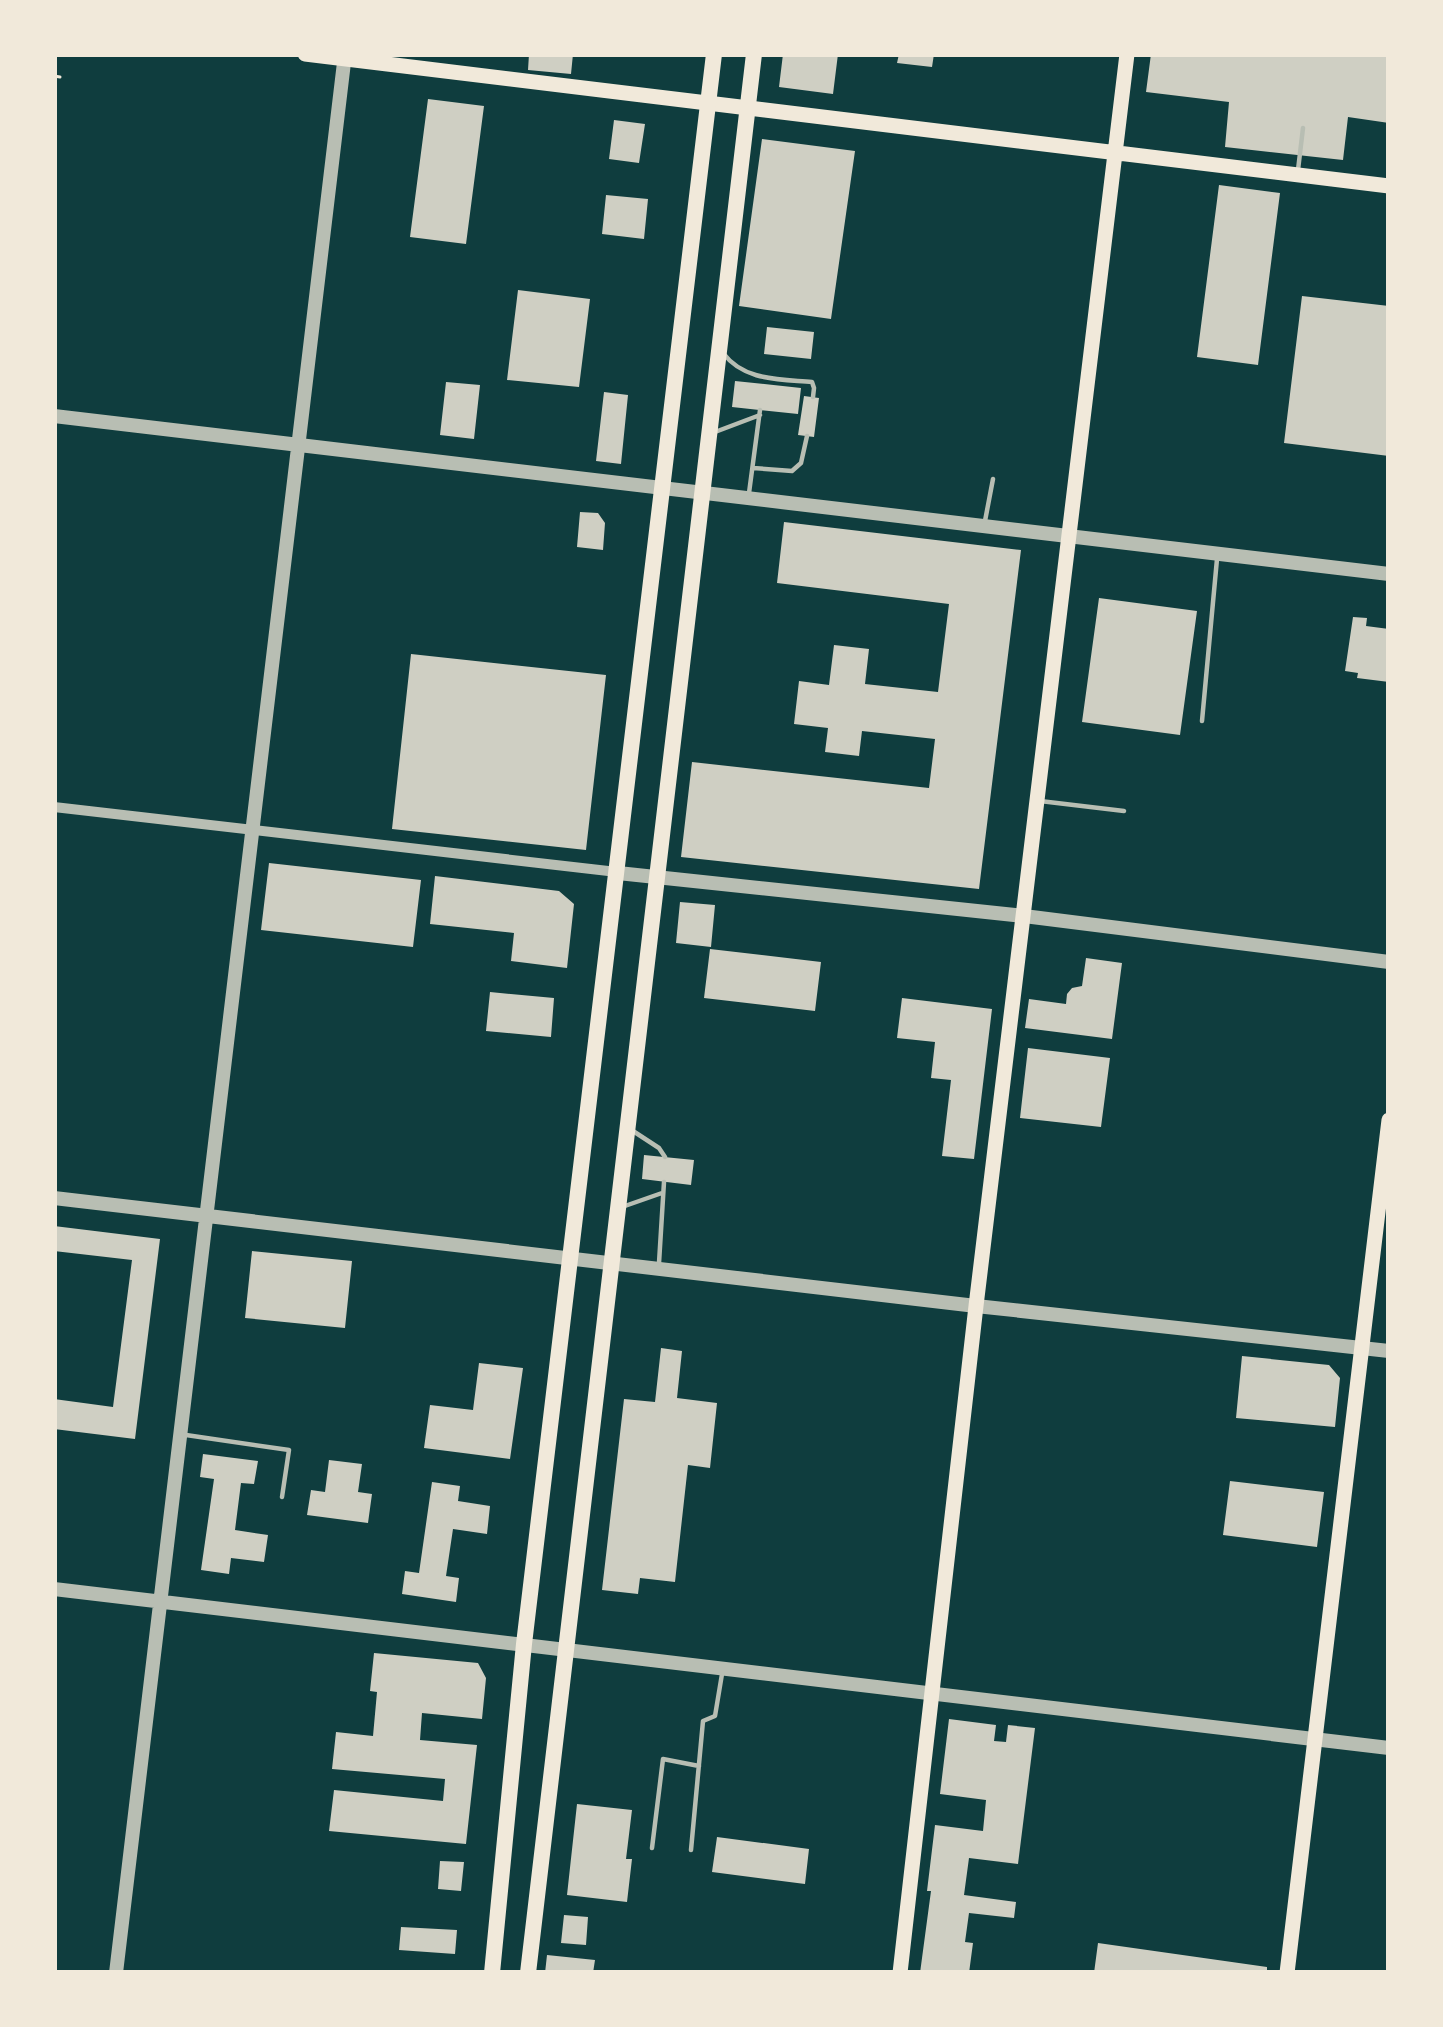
<svg xmlns="http://www.w3.org/2000/svg" width="1443" height="2027" viewBox="0 0 1443 2027" font-family="Arial,sans-serif">
<rect width="100%" height="100%" fill="#0f3d3e"/>
<path fill="#cfcfc3" d="M 529,54 L 573,54 L 571,74 L 528,70 Z
M 783,54 L 838,54 L 833,94 L 779,87 Z
M 899,54 L 934,54 L 932,67 L 897,63 Z
M 1151,54 L 1389,54 L 1389,123 L 1348,117 L 1343,160 L 1225,147 L 1229,102 L 1146,92 Z
M 428,99 L 484,106 L 466,244 L 410,237 Z
M 614,120 L 645,124 L 639,163 L 609,159 Z
M 762,139 L 855,151 L 831,319 L 739,306 Z
M 1219,185 L 1280,193 L 1258,365 L 1197,357 Z
M 606,195 L 648,199 L 644,239 L 602,234 Z
M 518,290 L 590,299 L 579,387 L 507,380 Z
M 1302,296 L 1389,306 L 1389,456 L 1284,443 Z
M 767,327 L 814,332 L 811,359 L 764,354 Z
M 735,381 L 801,388 L 798,414 L 732,407 Z
M 446,382 L 480,385 L 474,439 L 440,435 Z
M 604,392 L 628,395 L 621,464 L 596,461 Z
M 804,396 L 819,398 L 814,437 L 798,435 Z
M 580,512 L 598,513 L 605,523 L 603,550 L 577,547 Z
M 784,522 L 1021,550 L 979,889 L 681,857 L 692,762 L 929,788 L 935,739 L 862,731 L 859,756 L 825,752 L 828,728 L 794,724 L 799,681 L 829,685 L 834,645 L 869,649 L 865,684 L 938,692 L 949,604 L 777,583 Z
M 1099,598 L 1197,611 L 1180,735 L 1082,722 Z
M 1353,617 L 1367,618 L 1366,626 L 1389,629 L 1389,682 L 1357,678 L 1358,673 L 1345,671 Z
M 411,654 L 606,675 L 586,850 L 392,829 Z
M 269,863 L 421,880 L 413,947 L 261,930 Z
M 435,876 L 559,891 L 574,904 L 567,968 L 511,961 L 514,933 L 430,924 Z
M 680,902 L 715,905 L 711,947 L 676,943 Z
M 710,949 L 821,962 L 815,1011 L 704,998 Z
M 1086,958 L 1122,963 L 1112,1039 L 1025,1028 L 1029,999 L 1066,1004 L 1067,994 L 1072,988 L 1082,986 Z
M 490,992 L 554,998 L 551,1037 L 486,1031 Z
M 902,998 L 992,1009 L 974,1159 L 942,1156 L 951,1080 L 931,1078 L 935,1042 L 897,1038 Z
M 1028,1048 L 1110,1058 L 1101,1127 L 1020,1118 Z
M 644,1155 L 694,1160 L 691,1185 L 642,1179 Z
M 54,1226 L 160,1239 L 135,1439 L 54,1429 L 54,1399 L 113,1407 L 132,1260 L 54,1251 Z
M 252,1251 L 352,1261 L 345,1328 L 245,1318 Z
M 661,1348 L 682,1351 L 677,1398 L 717,1403 L 710,1468 L 688,1465 L 675,1582 L 640,1578 L 638,1594 L 602,1590 L 624,1399 L 655,1402 Z
M 1242,1356 L 1329,1365 L 1340,1378 L 1335,1427 L 1236,1418 Z
M 479,1363 L 523,1368 L 510,1459 L 424,1448 L 430,1405 L 473,1410 Z
M 203,1454 L 258,1461 L 254,1484 L 241,1483 L 235,1530 L 268,1535 L 264,1562 L 231,1558 L 229,1574 L 201,1570 L 214,1479 L 200,1477 Z
M 329,1460 L 362,1464 L 358,1492 L 372,1494 L 368,1523 L 307,1515 L 311,1490 L 325,1492 Z
M 1230,1481 L 1324,1492 L 1317,1547 L 1223,1535 Z
M 432,1482 L 460,1486 L 458,1501 L 490,1506 L 487,1534 L 453,1529 L 446,1576 L 459,1578 L 456,1602 L 402,1594 L 405,1571 L 419,1573 Z
M 374,1653 L 478,1663 L 486,1678 L 482,1719 L 422,1713 L 420,1740 L 477,1745 L 466,1844 L 329,1831 L 334,1790 L 443,1801 L 445,1779 L 332,1769 L 336,1732 L 373,1736 L 377,1692 L 370,1691 Z
M 949,1719 L 996,1725 L 994,1741 L 1006,1742 L 1008,1725 L 1035,1728 L 1018,1864 L 969,1858 L 964,1895 L 1016,1902 L 1014,1918 L 969,1913 L 965,1942 L 973,1943 L 969,1973 L 920,1973 L 931,1891 L 927,1891 L 935,1825 L 983,1831 L 986,1800 L 940,1794 Z
M 577,1804 L 632,1810 L 626,1859 L 632,1859 L 627,1902 L 567,1895 Z
M 717,1837 L 809,1849 L 805,1884 L 712,1872 Z
M 440,1861 L 464,1862 L 461,1891 L 438,1889 Z
M 564,1915 L 588,1917 L 586,1945 L 561,1943 Z
M 401,1927 L 457,1930 L 455,1954 L 399,1950 Z
M 1098,1943 L 1267,1967 L 1267,1973 L 1094,1973 Z
M 547,1955 L 595,1960 L 593,1973 L 545,1973 Z"/>
<g fill="none" stroke-linecap="round" stroke-linejoin="round">
<path stroke="#f1e9da" stroke-width="3" d="M 54,76 L 60,77"/>
<path stroke="#b8beb3" stroke-width="4.5" d="M 1298,170 L 1303,128
M 723,353 C 744,381 779,379 812,382 L 814,388 L 813,397
M 715,432 L 760,415
M 753,468 L 792,471 L 801,463 L 807,436
M 749,493 L 760,410
M 985,521 L 993,479
M 1202,721 L 1217,559
M 1040,801 L 1124,811
M 633,1131 L 659,1148 L 665,1157
M 622,1207 L 662,1193
M 659,1263 L 664,1182
M 186,1435 L 289,1450 L 282,1497
M 652,1848 L 663,1759 L 699,1766
M 691,1850 L 703,1721 L 715,1716 L 722,1674"/>
<path stroke="#b8beb3" stroke-width="10" d="M 54,807 L 617,872"/>
<path stroke="#b8beb3" stroke-width="14" d="M 54,416 L 1389,574
M 618,873 L 1024,916 L 1389,962
M 54,1198 L 976,1306 L 1389,1351
M 54,1589 L 1389,1748
M 116,1973 L 345,54"/>
<path stroke="#f1e9da" stroke-width="15" d="M 305,54 L 1389,186
M 900,1973 L 976,1306 L 1127,54
M 1287,1973 L 1389,1120"/>
<path stroke="#f1e9da" stroke-width="16" d="M 492,1973 L 524,1644 L 714,54
M 528,1973 L 754,54"/>
</g>
<rect width="1443" height="2027" fill="none" stroke="#f1e9da" stroke-width="114"/>
</svg>
